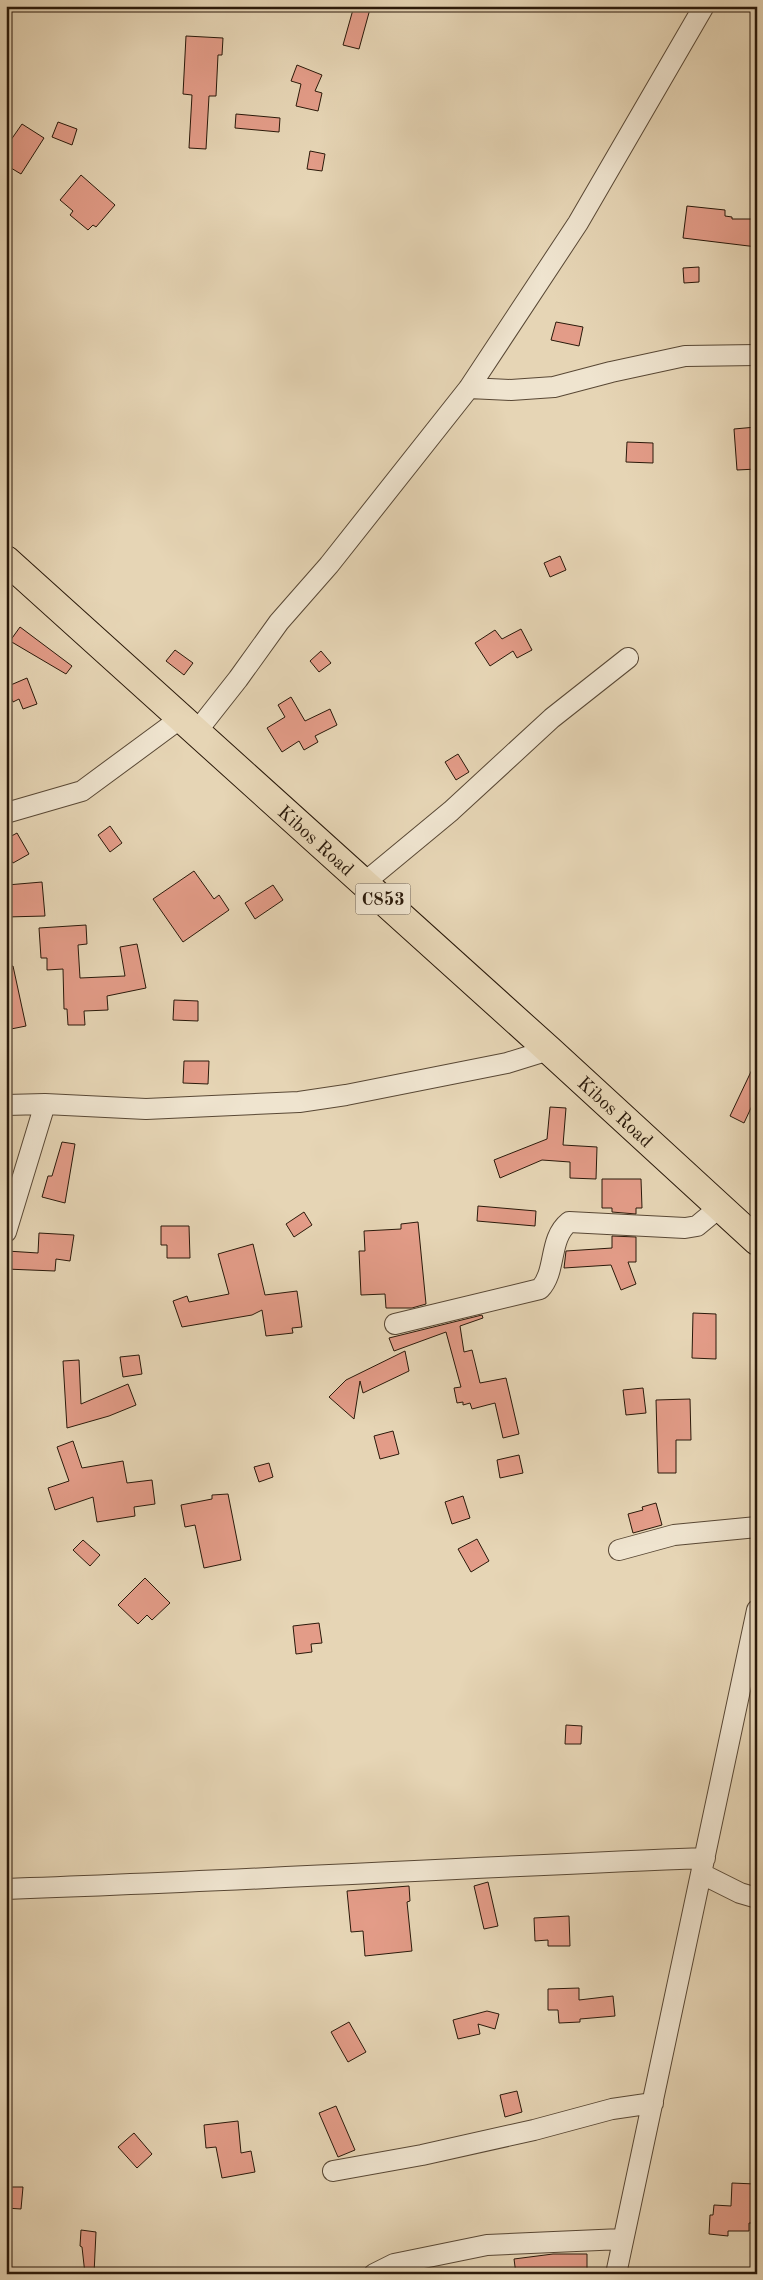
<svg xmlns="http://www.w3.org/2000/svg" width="763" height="2280" viewBox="0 0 763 2280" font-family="'Old Standard TT',serif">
<rect width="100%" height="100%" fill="#e6d5b5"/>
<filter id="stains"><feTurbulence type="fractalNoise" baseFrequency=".004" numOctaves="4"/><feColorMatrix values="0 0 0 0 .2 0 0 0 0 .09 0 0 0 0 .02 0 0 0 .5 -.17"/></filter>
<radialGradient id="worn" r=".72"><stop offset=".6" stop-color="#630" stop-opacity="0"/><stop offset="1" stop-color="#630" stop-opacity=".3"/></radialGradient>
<path fill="#e39c88" stroke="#2a190a" d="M 354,6 L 370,9 L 359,49 L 343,45 Z
M 186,36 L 223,38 L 222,55 L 218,55 L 216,96 L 209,96 L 206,149 L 189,148 L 192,95 L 183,94 Z
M 297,65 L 322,75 L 315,91 L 322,93 L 318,111 L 296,106 L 301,84 L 291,81 Z
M 236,114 L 280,118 L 279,132 L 235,128 Z
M 58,122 L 77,129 L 72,145 L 52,137 Z
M 22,124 L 44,138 L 21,174 L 6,165 L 6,147 Z
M 310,151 L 325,154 L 322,171 L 307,169 Z
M 81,175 L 115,205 L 96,227 L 93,225 L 88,230 L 70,215 L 73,211 L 60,200 Z
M 687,206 L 725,210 L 725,216 L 732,217 L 732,219 L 757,219 L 757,247 L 683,238 Z
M 699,267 L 699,282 L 684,283 L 683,268 Z
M 556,322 L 583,327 L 579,346 L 551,340 Z
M 756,427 L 757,469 L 737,470 L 734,429 Z
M 627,442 L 653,443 L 653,463 L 626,462 Z
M 560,556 L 566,570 L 550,577 L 544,563 Z
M 20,627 L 72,666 L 66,674 L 10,641 Z
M 521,629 L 532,650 L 517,658 L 513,651 L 490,666 L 475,643 L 495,630 L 502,639 Z
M 175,650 L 193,663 L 184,675 L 166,661 Z
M 321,651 L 331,663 L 319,672 L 310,661 Z
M 27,678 L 37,704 L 23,709 L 19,699 L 13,702 L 6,687 Z
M 291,697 L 305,721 L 330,709 L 337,725 L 315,736 L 318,742 L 304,750 L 299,741 L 282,752 L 267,728 L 285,717 L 278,705 Z
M 458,754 L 469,772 L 456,780 L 445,762 Z
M 110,826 L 122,843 L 110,852 L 98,835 Z
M 17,833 L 29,854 L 13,863 L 6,853 L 6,839 Z
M 194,871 L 214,899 L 219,895 L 229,910 L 183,942 L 153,899 Z
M 42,882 L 45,916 L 6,917 L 7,885 Z
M 273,885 L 283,900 L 255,919 L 245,903 Z
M 86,925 L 87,944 L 78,945 L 80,978 L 125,976 L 120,947 L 137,944 L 146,988 L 107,996 L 108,1010 L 84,1011 L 85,1025 L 68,1025 L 67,1009 L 64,1009 L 63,969 L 47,970 L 47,958 L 41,958 L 39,928 Z
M 13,966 L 26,1026 L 6,1030 L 6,967 Z
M 174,1000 L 198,1001 L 198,1021 L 173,1020 Z
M 757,1059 L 757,1095 L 744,1123 L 730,1116 Z
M 184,1061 L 209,1061 L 208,1084 L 183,1083 Z
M 550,1107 L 566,1108 L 563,1145 L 597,1147 L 596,1179 L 570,1178 L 570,1162 L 542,1160 L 500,1178 L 494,1160 L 547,1139 Z
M 62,1142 L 75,1144 L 65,1203 L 42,1197 L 48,1176 L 52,1176 Z
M 602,1179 L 641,1179 L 642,1208 L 636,1208 L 636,1214 L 612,1212 L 612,1208 L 602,1208 Z
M 478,1206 L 536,1211 L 535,1226 L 477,1221 Z
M 304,1212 L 312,1225 L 294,1237 L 286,1224 Z
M 418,1222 L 426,1304 L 412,1308 L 386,1308 L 385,1294 L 361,1295 L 359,1251 L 365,1251 L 364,1231 L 401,1229 L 401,1224 Z
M 161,1226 L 189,1226 L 190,1258 L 167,1258 L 167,1245 L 161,1245 Z
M 39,1233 L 74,1235 L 70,1261 L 56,1259 L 55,1271 L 6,1269 L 7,1251 L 38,1253 Z
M 612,1236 L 636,1237 L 636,1262 L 628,1262 L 636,1284 L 621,1290 L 611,1265 L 564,1268 L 566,1251 L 612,1248 Z
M 253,1244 L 265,1295 L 297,1291 L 302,1327 L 292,1328 L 293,1333 L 266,1336 L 262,1310 L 252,1315 L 182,1327 L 173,1301 L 187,1296 L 189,1302 L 229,1294 L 218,1254 Z
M 693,1313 L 716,1314 L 716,1359 L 692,1358 Z
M 482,1315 L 483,1318 L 460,1326 L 464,1352 L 472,1350 L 480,1383 L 506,1378 L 519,1434 L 503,1438 L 495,1403 L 472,1409 L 470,1403 L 463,1405 L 463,1402 L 457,1403 L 454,1388 L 461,1387 L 446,1332 L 394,1351 L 389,1338 Z
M 405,1351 L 409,1371 L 363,1393 L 360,1381 L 354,1419 L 329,1397 L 346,1380 Z
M 139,1355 L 142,1374 L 123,1377 L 120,1357 Z
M 79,1360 L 81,1404 L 128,1384 L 136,1405 L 109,1416 L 67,1428 L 63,1361 Z
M 643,1388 L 646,1413 L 626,1415 L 623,1390 Z
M 690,1399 L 691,1440 L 676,1440 L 676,1473 L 658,1473 L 656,1400 Z
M 393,1431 L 399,1454 L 380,1459 L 374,1436 Z
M 73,1441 L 82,1468 L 123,1461 L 127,1483 L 152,1480 L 155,1504 L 134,1507 L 135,1516 L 97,1522 L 93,1497 L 55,1510 L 48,1488 L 69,1481 L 57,1447 Z
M 519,1455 L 523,1473 L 500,1478 L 497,1460 Z
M 269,1463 L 273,1477 L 259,1482 L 254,1467 Z
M 228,1494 L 241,1560 L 204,1568 L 195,1525 L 185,1527 L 181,1505 L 212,1499 L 212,1495 Z
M 463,1496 L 470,1518 L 452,1524 L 445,1502 Z
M 656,1503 L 662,1525 L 633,1533 L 628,1514 L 643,1510 L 642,1507 Z
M 477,1539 L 489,1561 L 471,1572 L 458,1549 Z
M 83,1540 L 100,1555 L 90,1566 L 73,1550 Z
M 145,1578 L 170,1603 L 152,1620 L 147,1615 L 138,1624 L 118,1605 Z
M 319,1623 L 322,1643 L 311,1644 L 312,1652 L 296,1654 L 293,1626 Z
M 566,1725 L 582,1726 L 581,1744 L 565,1744 Z
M 488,1882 L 498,1926 L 484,1929 L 474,1886 Z
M 409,1886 L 410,1901 L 407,1902 L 412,1951 L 365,1956 L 363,1931 L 351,1932 L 347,1891 Z
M 569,1916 L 570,1946 L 548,1946 L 548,1940 L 535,1941 L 534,1918 Z
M 579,1988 L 579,2000 L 613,1996 L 615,2016 L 580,2019 L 580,2022 L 559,2023 L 558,2010 L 548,2010 L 548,1989 Z
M 487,2011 L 499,2014 L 495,2029 L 478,2024 L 480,2034 L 458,2039 L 453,2020 Z
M 349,2022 L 366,2052 L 348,2062 L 331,2032 Z
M 517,2091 L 522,2112 L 505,2117 L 500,2095 Z
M 336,2106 L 355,2150 L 338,2157 L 319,2113 Z
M 238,2121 L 241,2153 L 251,2151 L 255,2172 L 222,2178 L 216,2147 L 206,2148 L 204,2125 Z
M 134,2133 L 152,2154 L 137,2168 L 118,2147 Z
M 732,2183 L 755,2184 L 753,2223 L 749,2223 L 749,2231 L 728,2231 L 728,2236 L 709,2234 L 710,2215 L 713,2215 L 714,2205 L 731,2206 Z
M 6,2187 L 23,2187 L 21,2209 L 6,2208 Z
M 81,2230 L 96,2232 L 94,2274 L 85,2274 L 82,2247 L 80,2246 Z
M 553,2254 L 587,2254 L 587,2270 L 516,2274 L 514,2259 Z"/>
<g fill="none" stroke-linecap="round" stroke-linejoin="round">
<defs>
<path id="street" d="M 469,388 L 511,390 L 554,387 L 611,372 L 685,356 L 757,355
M 197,731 L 238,679 L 279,622 L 329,565 L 469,388 L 578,223 L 704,6
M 6,813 L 82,791 L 181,718
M 364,883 L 451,811 L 552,718 L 628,658
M 6,1105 L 45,1104 L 146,1109 L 299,1102 L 346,1095 L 507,1063 L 549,1050
M 6,1232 L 45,1104
M 395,1324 L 540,1289 C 557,1271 548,1239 569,1222 L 685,1228 L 697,1226 L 720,1207
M 619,1550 L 674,1535 L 757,1527
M 702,1874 L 740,1893 L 757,1898
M 6,1889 C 239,1881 472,1867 705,1858
M 333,2171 L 422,2155 L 534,2130 L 612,2109 L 653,2103
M 374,2274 L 394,2264 L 487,2245 L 622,2239
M 616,2274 L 757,1610"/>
<g id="primary">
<path id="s1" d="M 6,560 L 549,1050 L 757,1241"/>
</g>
</defs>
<use href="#street" stroke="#594835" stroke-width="22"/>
<use href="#primary" stroke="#2a190a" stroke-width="30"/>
<use href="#street" stroke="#efe4cf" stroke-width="20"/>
<use href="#primary" stroke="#e6d5b5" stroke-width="28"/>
</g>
<g text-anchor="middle" stroke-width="4" stroke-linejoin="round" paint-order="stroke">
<rect fill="#efe4cf" stroke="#655645" stroke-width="1" x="355.5" y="883.5" width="55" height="31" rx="4"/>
<g font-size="18" font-weight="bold" fill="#2a190a">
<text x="383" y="905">C853</text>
</g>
<g font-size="19" fill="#2a190a" stroke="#efe4cf">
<text dy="7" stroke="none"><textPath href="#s1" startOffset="418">Kibos Road</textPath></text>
<text dy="7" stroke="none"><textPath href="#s1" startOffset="822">Kibos Road</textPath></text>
</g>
</g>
<rect width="763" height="2280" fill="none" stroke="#e6d5b5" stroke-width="25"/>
<rect x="8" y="8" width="748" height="2265" fill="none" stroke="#2a190a" stroke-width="2.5"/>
<rect x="12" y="12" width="738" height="2255" fill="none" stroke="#2a190a"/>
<rect width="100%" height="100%" filter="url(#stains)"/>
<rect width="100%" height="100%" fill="url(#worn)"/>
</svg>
